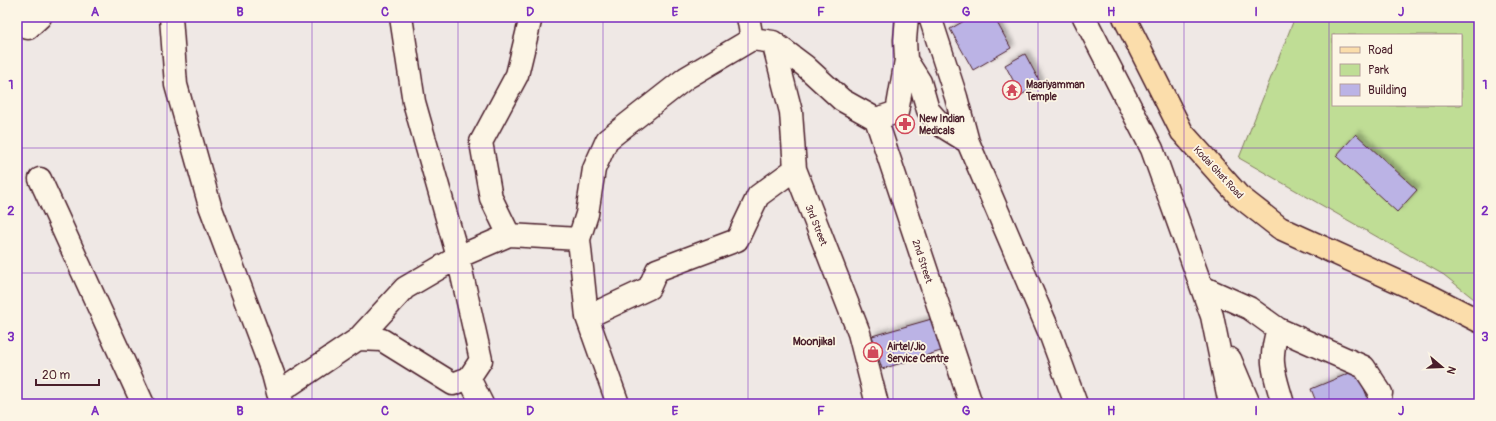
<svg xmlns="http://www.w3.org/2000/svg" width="1496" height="421" viewBox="0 0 1496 421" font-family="Pangolin,sans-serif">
<defs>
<filter id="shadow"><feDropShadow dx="3.5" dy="-3.5" stdDeviation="2" flood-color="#0004"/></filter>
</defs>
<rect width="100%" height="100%" fill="#efe8e5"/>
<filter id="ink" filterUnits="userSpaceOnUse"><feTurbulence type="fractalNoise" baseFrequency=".025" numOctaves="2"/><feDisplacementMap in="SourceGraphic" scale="8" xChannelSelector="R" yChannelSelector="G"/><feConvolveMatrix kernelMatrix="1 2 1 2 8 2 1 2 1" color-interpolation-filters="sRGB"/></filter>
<g filter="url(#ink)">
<path fill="#bfdd95" stroke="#847e60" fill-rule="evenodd" d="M 1295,17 L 1479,17 L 1479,303 L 1444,275 L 1239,158 ZM 1333,35 L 1461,35 L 1461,105 L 1333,105 Z"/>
<path fill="#bbb3e5" stroke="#4a1f2b" filter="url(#shadow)" d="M 971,17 L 994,17 L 1011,48 L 973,70 L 950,29 Z
M 1025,54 L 1041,84 L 1021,95 L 1005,65 Z
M 1356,134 L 1417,190 L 1397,212 L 1336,156 Z
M 935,318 L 944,350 L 882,369 L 872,336 Z
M 1357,370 L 1370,404 L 1317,404 L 1311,389 Z"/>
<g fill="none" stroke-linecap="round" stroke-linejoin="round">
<defs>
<path id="minor" d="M 23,17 L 28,28 L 40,17
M 171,17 L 176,85 L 210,206 L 273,374 L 278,393
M 748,17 L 752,39
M 930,17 L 956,97 L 968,142
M 1084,17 L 1152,149 L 1212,316 L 1230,404
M 773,42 L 791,112 L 795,169 L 859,333 L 877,404
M 906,60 L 920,82 L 928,110 L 942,126 L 968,142 L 1051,336 L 1076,404
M 876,119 L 971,404
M 40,179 L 143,404
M 509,235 L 491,198 L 481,142 L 517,75 L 531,17
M 579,239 L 587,317 L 618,404
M 1202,287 L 1249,308 L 1278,329 L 1364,367 L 1381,393 L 1378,404
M 587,317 L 649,288 L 657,270 L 737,240 L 758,196 L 795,169
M 1278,329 C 1268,362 1274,372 1283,404
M 358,339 L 405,288 L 458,257 L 414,102 L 401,17
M 1230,359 L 1249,404
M 469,378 L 482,404
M 283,404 L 278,393 L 358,339 L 382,340 L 453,384 L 469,378 L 481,360 L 458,257 L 509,235 L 579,239 L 587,214 L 594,169 L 607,140 L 686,78 L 752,39 L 773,42 L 805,66 L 842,100 L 876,119 L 897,112 L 906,60 L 905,40 L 907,17"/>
<path id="major" d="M 1124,17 L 1182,132 L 1239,196 L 1280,228 L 1432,297 L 1479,321"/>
</defs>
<use href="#minor" stroke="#4a1f2b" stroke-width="25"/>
<use href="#major" stroke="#4a1f2b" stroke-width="25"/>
<use href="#minor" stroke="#fcf5e5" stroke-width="22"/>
<use href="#major" stroke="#fbddab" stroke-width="22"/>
</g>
</g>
<path fill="none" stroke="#7b2cbf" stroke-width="1" stroke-opacity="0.55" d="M 167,17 L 167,404M 312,17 L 312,404M 458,17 L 458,404M 603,17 L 603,404M 748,17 L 748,404M 893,17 L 893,404M 1038,17 L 1038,404M 1184,17 L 1184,404M 1329,17 L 1329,404M 17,148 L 1479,148M 17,273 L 1479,273"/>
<defs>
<symbol id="temple-ring" viewBox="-11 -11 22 22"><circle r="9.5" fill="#fcf5e5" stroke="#d1495b" stroke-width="1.5"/><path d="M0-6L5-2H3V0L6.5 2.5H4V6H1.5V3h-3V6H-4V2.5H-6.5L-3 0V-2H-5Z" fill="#d1495b"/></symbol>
<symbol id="pharmacy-ring" viewBox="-11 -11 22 22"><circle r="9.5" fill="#fcf5e5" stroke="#d1495b" stroke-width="1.5"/><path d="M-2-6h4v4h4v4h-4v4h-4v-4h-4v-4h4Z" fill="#d1495b"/></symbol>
<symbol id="shop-ring" viewBox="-11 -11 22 22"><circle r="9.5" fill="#fcf5e5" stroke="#d1495b" stroke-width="1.5"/><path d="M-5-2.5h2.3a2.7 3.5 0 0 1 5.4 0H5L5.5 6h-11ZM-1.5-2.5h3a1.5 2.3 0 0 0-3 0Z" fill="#d1495b"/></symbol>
</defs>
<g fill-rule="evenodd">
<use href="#temple-ring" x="1001" y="79" width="22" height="22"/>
<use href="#pharmacy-ring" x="894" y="113" width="22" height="22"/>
<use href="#shop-ring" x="862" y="341" width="22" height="22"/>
</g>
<g text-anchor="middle" stroke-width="3.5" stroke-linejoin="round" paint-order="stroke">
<g font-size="10" font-weight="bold" fill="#4a1f2b" stroke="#fcf5e5" text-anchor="start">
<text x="1026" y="88">Maariyamman<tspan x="1026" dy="12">Temple</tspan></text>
<text x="919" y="122">New Indian<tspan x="919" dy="12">Medicals</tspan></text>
<text x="887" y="350">Airtel/Jio<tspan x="887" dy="12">Service Centre</tspan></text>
</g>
<g font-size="10" fill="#4a1f2b" stroke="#fcf5e5">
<text transform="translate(1219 172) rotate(47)" y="4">Kodai Ghat Road</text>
<text transform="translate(817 225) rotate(68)" y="4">3rd Street</text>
<text transform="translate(923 261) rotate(72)" y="4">2nd Street</text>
</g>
<g font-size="11" font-weight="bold" fill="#4a1f2b" stroke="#fcf5e5">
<text x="814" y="345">Moonjikal</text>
</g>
</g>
<rect width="1496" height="421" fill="none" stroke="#fcf5e5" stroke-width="44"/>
<rect x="1332" y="34" width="130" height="72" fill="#fcf5e5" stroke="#b59f9b"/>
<rect x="1340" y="47" width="20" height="6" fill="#fbddab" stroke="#b59f9b"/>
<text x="1368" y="54" font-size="12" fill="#4a1f2b">Road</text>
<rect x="1340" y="64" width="20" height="12" fill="#bfdd95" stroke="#b59f9b"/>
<text x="1368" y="74" font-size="12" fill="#4a1f2b">Park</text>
<rect x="1340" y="84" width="20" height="12" fill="#bbb3e5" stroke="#b59f9b"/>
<text x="1368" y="94" font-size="12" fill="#4a1f2b">Building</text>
<g transform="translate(1442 367) rotate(109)" stroke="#fcf5e5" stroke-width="3" paint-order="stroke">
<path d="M0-3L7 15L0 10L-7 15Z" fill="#4a1f2b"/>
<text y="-6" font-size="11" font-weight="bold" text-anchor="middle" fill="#4a1f2b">N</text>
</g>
<path d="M36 379v6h63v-6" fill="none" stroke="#4a1f2b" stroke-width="2"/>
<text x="42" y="379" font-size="12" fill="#4a1f2b" stroke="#fcf5e5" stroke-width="3" paint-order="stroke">20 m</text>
<rect x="22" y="22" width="1452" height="377" fill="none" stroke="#7b2cbf" stroke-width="1.5"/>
<g font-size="13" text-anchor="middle" font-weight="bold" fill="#7b2cbf">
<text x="95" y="16">A</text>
<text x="240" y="16">B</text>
<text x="385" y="16">C</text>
<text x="530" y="16">D</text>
<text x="675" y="16">E</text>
<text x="821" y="16">F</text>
<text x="966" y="16">G</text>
<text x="1111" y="16">H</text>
<text x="1256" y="16">I</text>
<text x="1401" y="16">J</text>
<text x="11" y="89">1</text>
<text x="1485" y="89">1</text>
<text x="11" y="215">2</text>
<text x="1485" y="215">2</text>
<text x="11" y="341">3</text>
<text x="1485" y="341">3</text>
<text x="95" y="415">A</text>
<text x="240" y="415">B</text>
<text x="385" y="415">C</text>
<text x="530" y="415">D</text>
<text x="675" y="415">E</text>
<text x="821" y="415">F</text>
<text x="966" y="415">G</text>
<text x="1111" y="415">H</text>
<text x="1256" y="415">I</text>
<text x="1401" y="415">J</text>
</g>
</svg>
